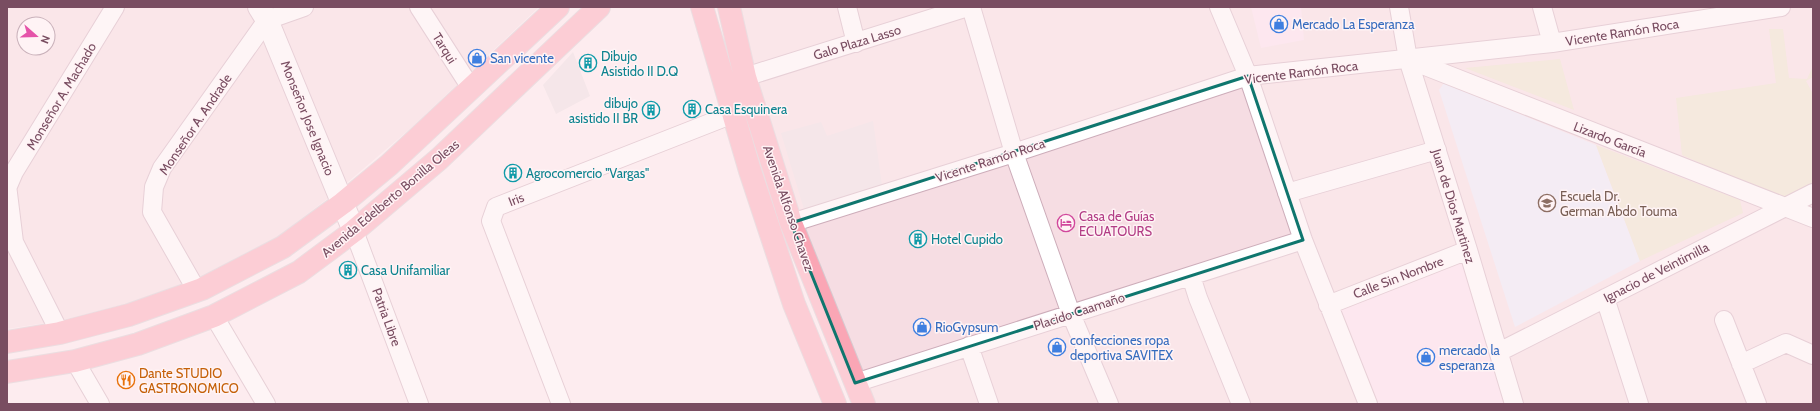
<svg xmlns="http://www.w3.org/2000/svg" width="1820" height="411" viewBox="0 0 1820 411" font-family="Cabin,sans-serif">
<rect width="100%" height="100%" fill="#fdecef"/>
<path fill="#f6dde3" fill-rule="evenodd" d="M 7,7 L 539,7 L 411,128 L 335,193 L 277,237 L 197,278 L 126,304 L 58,321 L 7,329 ZM 24,24 L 48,24 L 48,48 L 24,48 Z
M 738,7 L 1813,7 L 1813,404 L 873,404 L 824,290 L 783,167 L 757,80 Z"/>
<path fill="#fce0ef" d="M 1251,7 L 1301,7 L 1304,40 L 1261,48 Z
M 1464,262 L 1507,404 L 1376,404 L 1340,310 Z"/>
<path fill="#eadee2" d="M 573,52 L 590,96 L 556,114 L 543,85 Z
M 873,121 L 882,186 L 804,209 L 781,133 L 821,122 L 827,136 Z"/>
<path fill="#e8ebfa" d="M 1444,83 L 1596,145 L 1640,261 L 1515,327 L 1439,90 Z"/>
<path fill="#ebe4c9" d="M 1769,29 L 1783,29 L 1789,78 L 1807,79 L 1813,66 L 1813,77 L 1806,81 L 1813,94 L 1813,186 L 1784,201 L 1682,155 L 1676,98 L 1776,83 Z
M 1560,59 L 1574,110 L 1465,68 Z
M 1596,145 L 1740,200 L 1743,213 L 1640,261 Z"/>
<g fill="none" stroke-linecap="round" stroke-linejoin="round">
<defs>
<path id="minor" d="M 419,7 L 471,88
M 847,7 L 856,43
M 971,7 L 1014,153 L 1071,314 L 1109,404
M 1219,7 L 1248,76 L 1303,240 L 1368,404
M 1399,7 L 1408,59 L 1468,250 L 1514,404
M 1542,7 L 1552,43
M 1410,60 L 1813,218
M 745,77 L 968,7
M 7,185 L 14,242 L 60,333
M 8,186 L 14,172 L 115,7
M 1287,193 L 1437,150
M 791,223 L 1014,153 L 1248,76 L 1552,43 L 1781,7
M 354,231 L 419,404
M 1191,276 L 1198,298 L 1241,404
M 197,291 L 152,212 L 154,187 L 162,168 L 267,20 L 304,7
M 1605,298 L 1639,404
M 1328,305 L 1468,250
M 214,316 L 266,404
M 1724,320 L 1757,404
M 969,346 L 989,404
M 1499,352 L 1813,193
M 75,361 L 100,404
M 1741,364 L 1786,343 L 1813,355
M 855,383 L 1303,240
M 561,404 L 491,221 L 496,207 L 733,114"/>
<path id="tertiary" d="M 259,7 L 267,20 L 354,231"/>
<path id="primary" d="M 702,7 L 750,171 L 794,304 L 835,404
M 729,7 L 745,77 L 791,223 L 864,404
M 7,342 L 60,333 L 129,315 L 202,289 L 283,247 L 343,203 L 389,165 L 558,7
M 7,372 L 75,361 L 138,344 L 214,316 L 299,272 L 354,231 L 439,159 L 599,7"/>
</defs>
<use href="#minor" stroke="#cdadba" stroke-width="20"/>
<use href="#tertiary" stroke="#cdadba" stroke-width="24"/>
<use href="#primary" stroke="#d7cad0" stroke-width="24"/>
<use href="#minor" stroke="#fff" stroke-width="18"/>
<use href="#tertiary" stroke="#fff" stroke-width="22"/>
<use href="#primary" stroke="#faa6b5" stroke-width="22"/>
</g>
<path d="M0 0H1820V411H0ZM 1248,76 L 1303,240 L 855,383 L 791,223 Z" fill="#fdecef" fill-opacity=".55" fill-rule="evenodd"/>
<path fill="none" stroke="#0f766e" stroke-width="3" stroke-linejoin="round" d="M 1248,76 L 1303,240 L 855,383 L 791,223 Z"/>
<defs>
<symbol id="shop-ring" viewBox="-11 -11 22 22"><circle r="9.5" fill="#fff3f5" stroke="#3f7fe0" stroke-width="1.5"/><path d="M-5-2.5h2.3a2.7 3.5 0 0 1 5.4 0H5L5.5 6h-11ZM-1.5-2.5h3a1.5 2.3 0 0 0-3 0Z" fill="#3f7fe0"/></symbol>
<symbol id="building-ring" viewBox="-11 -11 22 22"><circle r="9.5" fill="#fff3f5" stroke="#0f9aa8" stroke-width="1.5"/><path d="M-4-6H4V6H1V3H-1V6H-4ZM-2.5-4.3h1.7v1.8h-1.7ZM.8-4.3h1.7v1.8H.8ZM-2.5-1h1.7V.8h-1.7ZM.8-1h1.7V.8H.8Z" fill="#0f9aa8"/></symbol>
<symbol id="school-ring" viewBox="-11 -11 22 22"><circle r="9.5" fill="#fff3f5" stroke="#8d6e63" stroke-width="1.5"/><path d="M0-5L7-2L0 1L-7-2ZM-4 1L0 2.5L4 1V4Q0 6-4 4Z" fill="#8d6e63"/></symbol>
<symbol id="hotel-ring" viewBox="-11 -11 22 22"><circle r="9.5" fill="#fff3f5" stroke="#d1479c" stroke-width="1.5"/><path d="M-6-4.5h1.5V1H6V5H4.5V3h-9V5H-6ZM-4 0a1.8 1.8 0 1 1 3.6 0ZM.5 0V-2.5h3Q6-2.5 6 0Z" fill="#d1479c"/></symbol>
<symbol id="restaurant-ring" viewBox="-11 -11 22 22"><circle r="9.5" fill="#fff3f5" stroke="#e8710a" stroke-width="1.5"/><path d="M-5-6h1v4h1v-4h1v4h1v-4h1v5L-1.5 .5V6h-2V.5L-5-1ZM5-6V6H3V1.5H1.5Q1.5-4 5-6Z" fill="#e8710a"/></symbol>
</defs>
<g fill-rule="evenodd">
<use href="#shop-ring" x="1269" y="14" width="20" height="20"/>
<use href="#shop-ring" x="467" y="48" width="20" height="20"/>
<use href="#building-ring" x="578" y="53" width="20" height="20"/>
<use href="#building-ring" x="682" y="99" width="20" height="20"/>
<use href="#building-ring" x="641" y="100" width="20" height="20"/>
<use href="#building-ring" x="503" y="163" width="20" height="20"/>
<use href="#school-ring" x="1537" y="193" width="20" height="20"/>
<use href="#hotel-ring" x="1056" y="213" width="20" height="20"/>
<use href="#building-ring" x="908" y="229" width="20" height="20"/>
<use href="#building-ring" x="338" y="260" width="20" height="20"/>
<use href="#shop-ring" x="912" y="317" width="20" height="20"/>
<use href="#shop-ring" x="1047" y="337" width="20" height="20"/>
<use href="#shop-ring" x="1416" y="347" width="20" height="20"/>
<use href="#restaurant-ring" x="116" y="370" width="20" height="20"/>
</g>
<g text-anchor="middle" stroke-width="3" stroke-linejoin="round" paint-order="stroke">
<g font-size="13" fill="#366cbe" stroke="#fff3f5" text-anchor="start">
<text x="1292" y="29">Mercado La Esperanza</text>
<text x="490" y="63">San vicente</text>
<text x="935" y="332">RioGypsum</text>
<text x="1070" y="345">confecciones ropa<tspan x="1070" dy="15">deportiva SAVITEX</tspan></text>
<text x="1439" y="355">mercado la<tspan x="1439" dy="15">esperanza</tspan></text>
</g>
<g font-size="13" fill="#794d61" stroke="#fff3f5">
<text transform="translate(1622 32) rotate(-9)" y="5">Vicente Ramón Roca</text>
<text transform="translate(857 42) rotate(-17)" y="5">Galo Plaza Lasso</text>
<text transform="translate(445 48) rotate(58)" y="5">Tarqui</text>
<text transform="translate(1301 72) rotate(-7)" y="5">Vicente Ramón Roca</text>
<text transform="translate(61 96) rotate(-59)" y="5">Monseñor A. Machado</text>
<text transform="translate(308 118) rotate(68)" y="5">Monseñor Jose Ignacio</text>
<text transform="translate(195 124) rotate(-56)" y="5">Monseñor A. Andrade</text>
<text transform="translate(1610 139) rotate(21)" y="5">Lizardo García</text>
<text transform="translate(990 160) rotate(-18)" y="5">Vicente Ramón Roca</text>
<text transform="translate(390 198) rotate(-40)" y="5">Avenida Edelberto Bonilla Oleas</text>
<text transform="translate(516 199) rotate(-21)" y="5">Iris</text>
<text transform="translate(1454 206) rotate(73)" y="5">Juan de Dios Martinez</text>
<text transform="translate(789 208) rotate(71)" y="5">Avenida Alfonso Chavez</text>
<text transform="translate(1656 272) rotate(-27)" y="5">Ignacio de Veintimilla</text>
<text transform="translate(1398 277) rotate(-21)" y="5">Calle Sin Nombre</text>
<text transform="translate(1079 311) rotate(-18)" y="5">Placido Caamaño</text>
<text transform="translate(387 317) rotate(70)" y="5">Patria Libre</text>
</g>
<g font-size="13" fill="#0d838f" stroke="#fff3f5" text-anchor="start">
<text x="601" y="61">Dibujo<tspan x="601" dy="15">Asistido II D.Q</tspan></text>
<text x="638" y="108" text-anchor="end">dibujo<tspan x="638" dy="15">asistido II BR</tspan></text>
<text x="705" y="114">Casa Esquinera</text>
<text x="526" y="178">Agrocomercio "Vargas"</text>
<text x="931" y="244">Hotel Cupido</text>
<text x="361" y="275">Casa Unifamiliar</text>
</g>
<g font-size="13" fill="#785e54" stroke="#fff3f5" text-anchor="start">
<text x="1560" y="201">Escuela Dr.<tspan x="1560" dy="15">German Abdo Touma</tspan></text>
</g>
<g font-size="13" fill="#b23c85" stroke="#fff3f5" text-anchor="start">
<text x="1079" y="221">Casa de Guías<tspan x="1079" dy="15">ECUATOURS</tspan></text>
</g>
<g font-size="13" fill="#c56008" stroke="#fff3f5" text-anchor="start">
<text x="139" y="378">Dante STUDIO<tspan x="139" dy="15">GASTRONOMICO</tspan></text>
</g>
</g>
<rect width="1820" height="411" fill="none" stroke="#794d61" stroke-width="16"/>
<g transform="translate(36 36) rotate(110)"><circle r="19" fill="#fff3f5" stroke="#c9b1ba"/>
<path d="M0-3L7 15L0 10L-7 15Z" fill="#e553a9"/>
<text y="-6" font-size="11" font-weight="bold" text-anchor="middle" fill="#794d61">N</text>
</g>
</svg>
